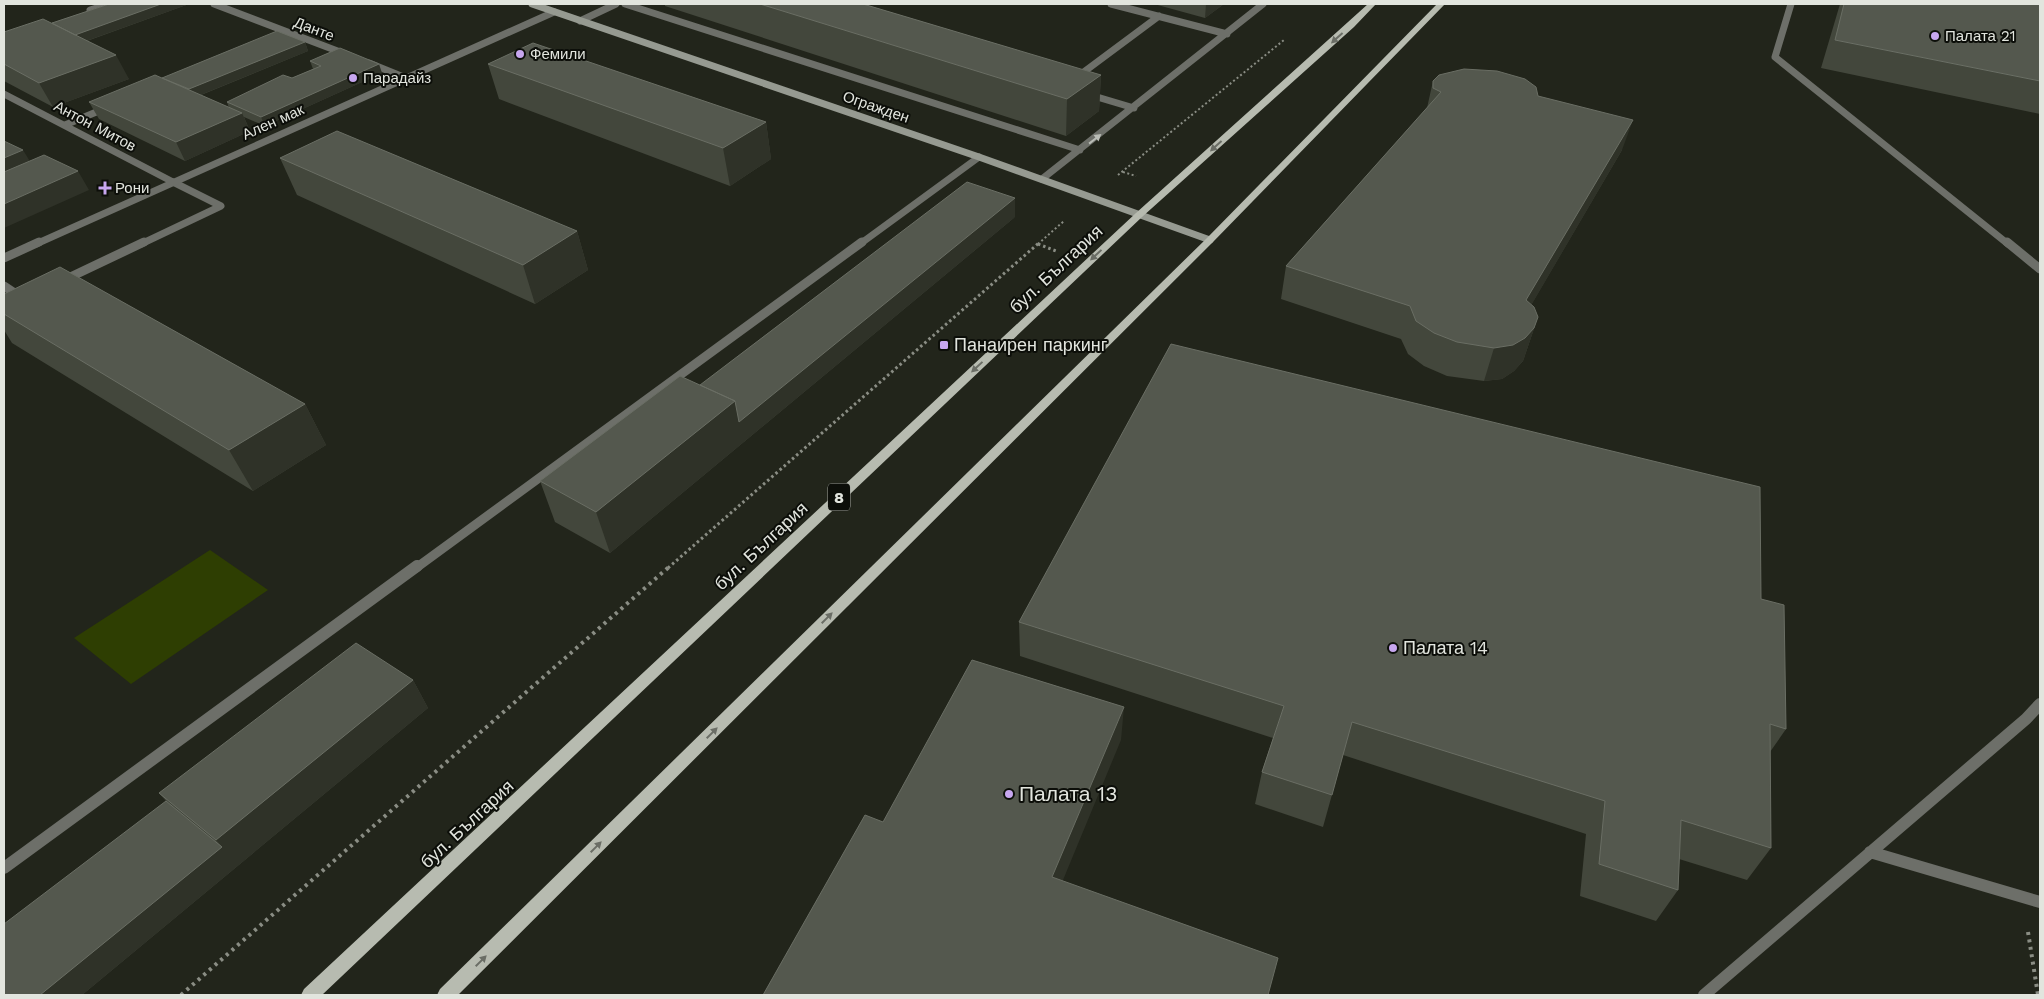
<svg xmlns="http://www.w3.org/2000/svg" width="2044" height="999" viewBox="0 0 2044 999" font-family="'Work Sans',sans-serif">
<rect width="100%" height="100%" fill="#22251b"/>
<path fill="#2e3e02" d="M 210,550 L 268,590 L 131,684 L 74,638 Z"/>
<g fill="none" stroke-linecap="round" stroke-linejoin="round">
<path stroke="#8a8d84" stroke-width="2" stroke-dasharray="2 2.5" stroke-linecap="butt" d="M 1123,172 L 1136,176
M 1118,175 L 1284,40
M 1038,244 L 1064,221"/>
<path stroke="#8a8d84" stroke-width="3" stroke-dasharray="2.5 3" stroke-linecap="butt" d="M 1038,244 L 1056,251
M 668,568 L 1040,242"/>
<path stroke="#8a8d84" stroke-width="4" stroke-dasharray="3 4.5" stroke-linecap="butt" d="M 2028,932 L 2038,995
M 181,995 L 670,566"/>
<path stroke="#6d6f69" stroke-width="7" d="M 625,4 L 1080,150
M 1111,4 L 1227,34
M 1791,4 L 1775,57 L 2008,244
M 580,21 L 616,4
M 1077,77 L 1159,16
M 1087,94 L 1134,108
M 1042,179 L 1263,4
M 141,244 L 221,206 L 173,182"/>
<path stroke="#6d6f69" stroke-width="9" d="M 2007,242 L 2040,269
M 62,281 L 144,242
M 4,286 L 22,298"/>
<path stroke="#6d6f69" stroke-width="12" d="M 1870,852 L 2040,902
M 1704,995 L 2026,719 L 2040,704"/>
<path stroke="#6d6f69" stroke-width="7" d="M 214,4 L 348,55
M 90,10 L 109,4
M 274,39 L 290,33
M 369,63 L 406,78
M 4,94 L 173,182
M 65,125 L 106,108
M 36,244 L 554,12
M 860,244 L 979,157"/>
<path stroke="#6d6f69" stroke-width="9" d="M 4,258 L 39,242
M 416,568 L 862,242"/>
<path stroke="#6d6f69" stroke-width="12" d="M 4,868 L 417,566"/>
<path stroke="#969a91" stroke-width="7" d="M 532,4 L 979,157 L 1210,240"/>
<path fill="#b7bbb0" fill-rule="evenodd" d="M 1368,4 L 1376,4 L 1354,27 L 1142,217 L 322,995 L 301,995 L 304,989 L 1136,213 Z
M 1437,4 L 1445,4 L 1213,242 L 458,995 L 437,995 L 440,989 L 1207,238 Z"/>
</g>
<path fill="#43473c" d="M 109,4 L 189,4 L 87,41 L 129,79 L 53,107 L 4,81 L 4,32 L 52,23 Z
M 665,4 L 863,4 L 1101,75 L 1099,111 L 1066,136 L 665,6 Z
M 1154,4 L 1224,4 L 1205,18 Z
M 1840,4 L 2040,4 L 2040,114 L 1821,68 Z
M 305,42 L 308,51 L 201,95 L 229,108 L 227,102 L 292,78 L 313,69 L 310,61 L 382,73 L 265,126 L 244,117 L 250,131 L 185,161 L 99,119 L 89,102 L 163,79 Z
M 488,64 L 766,122 L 771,159 L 730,186 L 499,99 Z
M 1433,81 L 1538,96 L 1622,150 L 1531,305 L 1538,317 L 1523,361 L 1514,371 L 1502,379 L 1484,381 L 1447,376 L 1424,366 L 1408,354 L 1401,339 L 1281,299 L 1286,266 L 1427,108 Z
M 280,158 L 577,231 L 588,270 L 535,304 L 297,195 Z
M 1015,217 L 610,553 L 555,522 L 540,481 L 700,385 Z
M 4,294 L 305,404 L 326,445 L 253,491 L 12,343 L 4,330 Z
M 1761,599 L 1786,729 L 1770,752 L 1771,848 L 1747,880 L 1679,859 L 1678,890 L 1656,921 L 1580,896 L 1586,834 L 1343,755 L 1323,827 L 1255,804 L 1262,772 L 1273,738 L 1020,656 L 1019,622 Z
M 413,680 L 428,708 L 82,995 L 4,995 L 166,801 L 159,793 Z"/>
<path fill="#2f3228" d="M 161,4 L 189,4 L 75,45 L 70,36 Z
M 1206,4 L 1224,4 L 1205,18 Z
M 305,42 L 308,51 L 193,98 L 189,89 Z
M 116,55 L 129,79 L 53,107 L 39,83 Z
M 379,64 L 382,73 L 265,126 L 261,117 Z
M 1101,75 L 1099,111 L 1066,136 L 1067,99 Z
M 242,113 L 250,131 L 185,161 L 176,142 Z
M 1633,120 L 1622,150 L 1515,333 L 1526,300 Z
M 766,122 L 771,159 L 730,186 L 723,148 Z
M 23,150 L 34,168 L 4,181 L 4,158 Z
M 78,171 L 89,190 L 4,228 L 4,204 Z
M 1015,198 L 1015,217 L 610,553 L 596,512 L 735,401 Z
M 577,231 L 588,270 L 535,304 L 523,265 Z
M 1538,317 L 1523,361 L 1514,371 L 1502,379 L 1484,381 L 1494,348 Z
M 305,404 L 326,445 L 253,491 L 229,450 Z
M 413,680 L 428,708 L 82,995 L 40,995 L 222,847 L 216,840 Z
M 1124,707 L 1121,740 L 1051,909 L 1052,877 Z"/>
<path fill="#54584e" stroke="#6a6e64" d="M 109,4 L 161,4 L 75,35 L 52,23 Z
M 760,4 L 863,4 L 1101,75 L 1067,99 Z
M 1844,4 L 2040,4 L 2040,81 L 1835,40 Z
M 43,19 L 116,55 L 39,83 L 4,64 L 4,32 Z
M 277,31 L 305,42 L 189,89 L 162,78 Z
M 533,43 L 766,122 L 723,148 L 488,64 Z
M 340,48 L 379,64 L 261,117 L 227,102 L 283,75 L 292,78 L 321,66 L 310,61 Z
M 1464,69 L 1497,71 L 1525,79 L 1536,87 L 1538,96 L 1633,120 L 1526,300 L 1534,307 L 1538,317 L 1534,328 L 1525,338 L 1513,345 L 1494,348 L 1457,342 L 1434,333 L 1416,321 L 1410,306 L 1286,266 L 1441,92 L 1433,88 L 1433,81 L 1439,75 Z
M 155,75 L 242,113 L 176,142 L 89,102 Z
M 337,131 L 577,231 L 523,265 L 280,158 Z
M 4,141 L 23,150 L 4,158 Z
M 44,155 L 78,171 L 4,204 L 4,172 Z
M 967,182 L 1015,198 L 739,422 L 735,401 L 700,385 Z
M 60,267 L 305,404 L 229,450 L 4,314 L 4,294 Z
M 1171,344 L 1760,487 L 1761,599 L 1784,605 L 1786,729 L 1770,724 L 1771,848 L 1681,820 L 1678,890 L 1599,864 L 1605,801 L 1352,722 L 1332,795 L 1262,772 L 1284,706 L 1019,622 Z
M 680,376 L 735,401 L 596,512 L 540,481 Z
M 356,643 L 413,680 L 216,840 L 159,793 Z
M 972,660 L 1124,707 L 1052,877 L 1278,958 L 1268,995 L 763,995 L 865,815 L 883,822 Z
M 166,801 L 222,847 L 40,995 L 4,995 L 4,924 Z"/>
<defs><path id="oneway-solid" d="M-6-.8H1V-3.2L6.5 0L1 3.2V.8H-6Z" transform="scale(1.25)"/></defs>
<g fill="#6a6d65">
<use href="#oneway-solid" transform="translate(1337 38) rotate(138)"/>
<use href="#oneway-solid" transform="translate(1216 146) rotate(138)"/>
<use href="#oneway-solid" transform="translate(1096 255) rotate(137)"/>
<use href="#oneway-solid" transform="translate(977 367) rotate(137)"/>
<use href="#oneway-solid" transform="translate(827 618) rotate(-45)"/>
<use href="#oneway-solid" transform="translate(712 733) rotate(-45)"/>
<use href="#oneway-solid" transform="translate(596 847) rotate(-45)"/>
<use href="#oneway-solid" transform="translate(481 961) rotate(-45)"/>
</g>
<use fill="#b9bcb5" href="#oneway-solid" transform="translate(1095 139) rotate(-38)"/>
<g fill="#c7a6ef" stroke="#0c0e09" stroke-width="2">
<circle cx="1935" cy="36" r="5"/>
<circle cx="520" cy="54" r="5"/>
<circle cx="353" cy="78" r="5"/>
<path d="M102.5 180.5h5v5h5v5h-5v5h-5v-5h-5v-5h5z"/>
<rect x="939" y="340" width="10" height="10" rx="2.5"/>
<circle cx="1393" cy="648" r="5"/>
<circle cx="1009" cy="794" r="5"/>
</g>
<g text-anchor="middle" stroke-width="4" stroke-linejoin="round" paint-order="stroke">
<g font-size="15" fill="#e2e5de" stroke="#0c0e09">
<text transform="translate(314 29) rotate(21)" y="5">Данте</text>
<text transform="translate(876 107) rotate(19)" y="5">Огражден</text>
<text transform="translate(273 122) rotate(-24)" y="5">Ален мак</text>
<text transform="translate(95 126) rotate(28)" y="5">Антон Митов</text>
</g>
<g font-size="15" fill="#e2e5de" stroke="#0c0e09" text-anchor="start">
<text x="1945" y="41">Палата 21</text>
<text x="530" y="59">Фемили</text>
<text x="363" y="83">Парадайз</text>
<text x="115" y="193">Рони</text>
</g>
<rect fill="#0c0e09" stroke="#a2a49e" stroke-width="1" x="828" y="483.5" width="22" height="27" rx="4"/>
<g font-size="16" font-weight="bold" fill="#e2e5de">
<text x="839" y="503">8</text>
</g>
<g font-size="18" fill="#e2e5de" stroke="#0c0e09">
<text transform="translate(1056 269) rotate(-43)" y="6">бул. България</text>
<text transform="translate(761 546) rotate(-43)" y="6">бул. България</text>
<text transform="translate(467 824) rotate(-43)" y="6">бул. България</text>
</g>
<g font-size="18" fill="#e2e5de" stroke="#0c0e09" text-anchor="start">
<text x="954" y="351">Панаирен паркинг</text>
<text x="1403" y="654">Палата 14</text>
</g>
<g font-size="21" fill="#e2e5de" stroke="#0c0e09" text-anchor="start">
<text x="1019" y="801">Палата 13</text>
</g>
</g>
<rect width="2044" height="999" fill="none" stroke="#e2e5de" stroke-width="10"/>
</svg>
